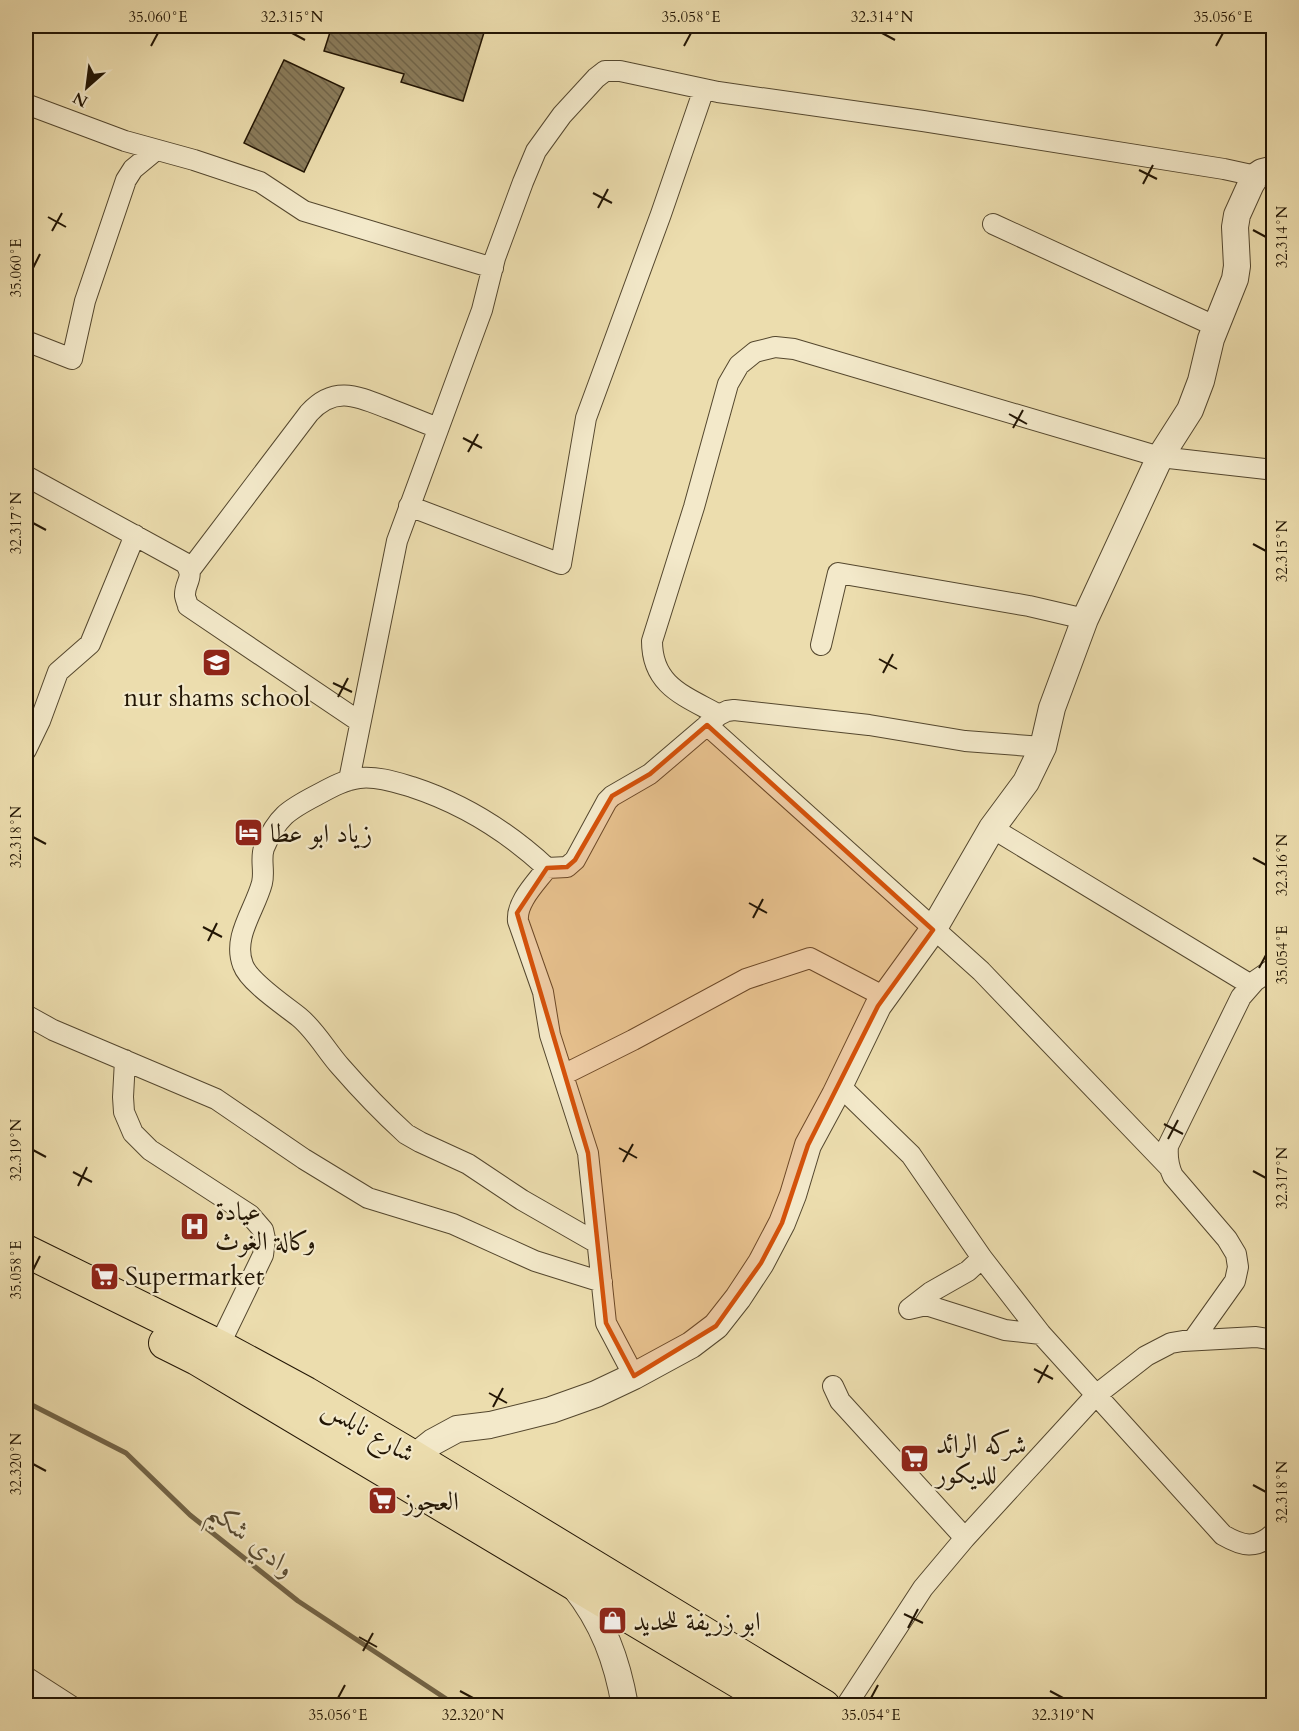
<svg xmlns="http://www.w3.org/2000/svg" width="1299" height="1731" viewBox="0 0 1299 1731" font-family="Cardo,Amiri,serif">
<defs>
<pattern id="building-back-hatch" width="6" height="6" patternUnits="userSpaceOnUse" patternTransform="scale(1.5)"><rect width="6" height="6" fill="#8b7d5c"/><path d="M-1 5l2 2M0 0l6 6M5-1l2 2" fill="none" stroke="#71654a"/></pattern>
</defs>
<rect width="100%" height="100%" fill="#ecddae"/>
<filter id="stains"><feTurbulence type="fractalNoise" baseFrequency=".00333" numOctaves="4"/><feColorMatrix values="0 0 0 0 .2 0 0 0 0 .09 0 0 0 0 .02 0 0 0 .5 -.17"/></filter>
<radialGradient id="worn" r=".72"><stop offset=".6" stop-color="#630" stop-opacity="0"/><stop offset="1" stop-color="#630" stop-opacity=".3"/></radialGradient>
<g fill="none" stroke-linecap="round" stroke-linejoin="round">
<path stroke="#726447" stroke-width="5" d="M 26,1402 L 126,1453 L 190,1515 L 298,1601 L 457,1706"/>
</g>
<path fill="url(#building-back-hatch)" stroke="#221504" stroke-width="1.5" d="M 332,26 L 486,26 L 463,101 L 401,82 L 404,74 L 324,51 Z
M 284,60 L 344,88 L 304,172 L 244,143 Z"/>
<g fill="none" stroke-linecap="round" stroke-linejoin="round">
<defs>
<path id="minor" d="M 26,104 L 125,141 L 194,160 L 260,182 L 304,211 L 493,268
M 993,224 L 1217,327
M 26,341 L 72,359 L 85,301 L 126,180 L 133,169 L 156,150
M 26,476 L 185,563 C 196,578 184,582 185,596 C 185,597 188,605 188,606 L 360,722
M 409,506 L 561,564 L 586,418 L 661,214 L 704,89
M 190,570 L 309,413 C 335,384 359,397 390,409 C 406,415 422,422 438,428
M 821,645 L 838,573 L 1029,606 L 1085,619
M 719,715 C 685,696 652,686 652,641 L 694,507 L 728,384 L 739,365 L 755,352 L 775,347 L 794,349 L 1160,457 L 1274,470
M 707,725 L 981,971 L 1169,1167
M 26,750 L 40,721 L 58,672 L 90,644 L 135,535
M 349,780 L 397,541 L 482,310 L 495,258 L 523,182 L 536,151 L 562,115 L 596,78 L 605,71 L 620,71 L 718,92 L 923,121 L 1224,169 L 1256,176
M 992,828 L 1251,985
M 547,868 L 567,867 L 575,860 L 607,801 L 612,796 L 650,774 L 719,715 L 727,711 L 734,710 L 869,725 L 965,741 L 1043,747
M 26,1015 L 53,1030 L 216,1099 L 304,1159 L 368,1198 L 453,1224 L 535,1261 L 602,1282
M 125,1060 L 123,1097 L 124,1112 L 133,1133 L 150,1150 L 250,1215 L 263,1230 L 265,1239 L 263,1255 L 219,1346
M 563,1075 L 633,1040 L 746,979 L 810,958 L 885,997
M 840,1086 L 911,1155 L 982,1258 L 1041,1334 L 1223,1535 C 1242,1546 1256,1550 1274,1533
M 597,1243 L 522,1200 L 468,1164 L 420,1142 L 406,1134 C 383,1113 360,1089 340,1066 C 326,1050 315,1030 299,1017 C 284,1005 249,982 243,965 C 232,937 255,910 262,883 C 265,871 260,859 264,848 C 277,817 288,810 317,795 C 330,788 344,780 359,778 C 377,776 395,782 412,787 C 464,804 507,831 547,868 C 536,883 516,902 518,921 L 543,992 L 550,1035 L 588,1153 L 606,1323 L 634,1376
M 982,1258 L 968,1271 L 931,1292 L 909,1309 L 926,1305 L 1005,1330 L 1041,1334
M 1193,1340 L 1235,1281 L 1238,1267 L 1236,1254 L 1227,1239 L 1173,1176 C 1168,1166 1167,1158 1168,1146 L 1241,997 L 1255,981 L 1274,968
M 833,1386 L 840,1401 L 965,1538
M 26,1677 L 71,1706
M 26,1700 L 34,1706
M 846,1706 L 923,1588 L 965,1538 L 1096,1395 L 1146,1356 L 1171,1343 L 1183,1341 L 1256,1337 L 1274,1340"/>
<path id="tertiary" d="M 414,1457 L 433,1442 L 457,1429 L 490,1425 L 551,1410 L 596,1394 L 634,1376 L 691,1345 L 716,1326 L 738,1298 L 761,1263 L 782,1223 L 793,1195 L 808,1145 L 835,1095 L 878,1006 L 933,930 L 992,828 L 1026,782 L 1043,747 L 1052,708 L 1085,619 L 1160,457 L 1190,410 L 1201,381 L 1211,339 L 1235,279 L 1237,266 L 1235,227 L 1237,215 L 1251,184 L 1256,176 L 1262,172 L 1274,169
M 574,1586 C 603,1622 617,1660 625,1706"/>
<path id="primary" d="M 26,1251 L 219,1346 L 306,1393 L 414,1457 L 824,1706
M 165,1343 L 197,1359 L 779,1706"/>
</defs>
<use href="#minor" stroke="#54472e" stroke-width="22"/>
<use href="#tertiary" stroke="#54472e" stroke-width="28"/>
<use href="#primary" stroke="#221504" stroke-width="34"/>
<use href="#minor" stroke="#f3e9ca" stroke-width="20"/>
<use href="#tertiary" stroke="#f3e9ca" stroke-width="26"/>
<use href="#primary" stroke="#ecddae" stroke-width="32"/>
</g>
<path fill="#d4520b" fill-opacity="0.2" stroke="#d4520b" stroke-width="4.5" stroke-linejoin="round" d="M 707,725 L 933,930 L 878,1006 L 808,1145 L 782,1223 L 761,1263 L 716,1326 L 634,1376 L 606,1323 L 588,1153 L 517,913 L 547,868 L 567,867 L 575,860 L 612,796 L 650,774 Z"/>
<path fill="none" stroke="#221504" stroke-width="2" d="M 292,33 L 305,40M 882,33 L 895,40M 151,46 L 158,33M 684,46 L 691,33M 1216,46 L 1223,33M 1139,170 L 1157,179M 1143,184 L 1153,165M 593,193 L 612,203M 598,208 L 608,189M 48,217 L 66,227M 1253,230 L 1266,237M 52,231 L 62,213M 33,268 L 40,254M 1009,414 L 1027,424M 1013,428 L 1023,410M 463,438 L 482,448M 468,452 L 478,434M 33,523 L 46,530M 1253,544 L 1266,551M 879,659 L 897,669M 883,673 L 893,654M 333,683 L 352,692M 338,697 L 348,678M 33,837 L 46,844M 1253,858 L 1266,865M 749,903 L 767,913M 753,918 L 763,899M 203,927 L 222,937M 208,941 L 217,923M 1259,968 L 1266,955M 1164,1124 L 1183,1134M 1168,1139 L 1178,1120M 619,1148 L 637,1158M 33,1150 L 46,1157M 623,1162 L 633,1144M 1253,1171 L 1266,1178M 73,1172 L 92,1182M 78,1186 L 87,1167M 33,1270 L 40,1256M 1034,1369 L 1053,1379M 1038,1383 L 1048,1365M 489,1393 L 507,1403M 493,1407 L 503,1388M 33,1464 L 46,1471M 1253,1485 L 1266,1492M 904,1614 L 923,1623M 908,1628 L 918,1609M 359,1637 L 377,1647M 363,1651 L 373,1633M 460,1691 L 473,1698M 1050,1691 L 1063,1698M 338,1698 L 345,1685M 871,1698 L 878,1685"/>
<defs>
<symbol id="school-square" viewBox="-11 -11 22 22"><rect x="-9" y="-9" width="18" height="18" rx="4" fill="#8f2418" stroke="#f3e9ca"/><path d="M0-5L7-2L0 1L-7-2ZM-4 1L0 2.5L4 1V4Q0 6-4 4Z" fill="#fff"/></symbol>
<symbol id="hotel-square" viewBox="-11 -11 22 22"><rect x="-9" y="-9" width="18" height="18" rx="4" fill="#8f2418" stroke="#f3e9ca"/><path d="M-6-4.5h1.5V1H6V5H4.5V3h-9V5H-6ZM-4 0a1.8 1.8 0 1 1 3.6 0ZM.5 0V-2.5h3Q6-2.5 6 0Z" fill="#fff"/></symbol>
<symbol id="hospital-square" viewBox="-11 -11 22 22"><rect x="-9" y="-9" width="18" height="18" rx="4" fill="#8f2418" stroke="#f3e9ca"/><path d="M-5-5h3v3.5h4V-5h3V5h-3V1.5h-4V5h-3Z" fill="#fff"/></symbol>
<symbol id="supermarket-square" viewBox="-11 -11 22 22"><rect x="-9" y="-9" width="18" height="18" rx="4" fill="#8f2418" stroke="#f3e9ca"/><path d="M-6-5.5h2.5l.6 2H6L4.5 2H-2.5L-4.4-4H-6ZM-1.5 3.2a1.3 1.3 0 1 0 .1 0ZM3 3.2a1.3 1.3 0 1 0 .1 0Z" fill="#fff"/></symbol>
<symbol id="shop-square" viewBox="-11 -11 22 22"><rect x="-9" y="-9" width="18" height="18" rx="4" fill="#8f2418" stroke="#f3e9ca"/><path d="M-5-2.5h2.3a2.7 3.5 0 0 1 5.4 0H5L5.5 6h-11ZM-1.5-2.5h3a1.5 2.3 0 0 0-3 0Z" fill="#fff"/></symbol>
</defs>
<g fill-rule="evenodd">
<use href="#school-square" x="200" y="646" width="33" height="33"/>
<use href="#hotel-square" x="232" y="816" width="33" height="33"/>
<use href="#hospital-square" x="178" y="1210" width="33" height="33"/>
<use href="#supermarket-square" x="88" y="1260" width="33" height="33"/>
<use href="#supermarket-square" x="898" y="1442" width="33" height="33"/>
<use href="#supermarket-square" x="366" y="1484" width="33" height="33"/>
<use href="#shop-square" x="596" y="1604" width="33" height="33"/>
</g>
<g text-anchor="middle" stroke-width="4.5" stroke-linejoin="round" paint-order="stroke">
<g font-size="26" fill="#221504" stroke="#f3e9ca" text-anchor="start">
<text x="217" y="706" text-anchor="middle">nur shams school</text>
<text x="270" y="842">زياد ابو عطا</text>
<text x="215" y="1220">عيادة<tspan x="215" dy="30">وكالة الغوث</tspan></text>
<text x="125" y="1285">Supermarket</text>
<text x="936" y="1453">شركه الرائد<tspan x="936" dy="30">للديكور</tspan></text>
<text x="404" y="1510">العجوز</text>
<text x="633" y="1630">ابو زريفة للحديد</text>
</g>
<g font-size="26" fill="#221504" stroke="#f3e9ca">
<text transform="translate(369 1430) rotate(30)" y="9">شارع نابلس</text>
</g>
<g font-size="27" font-style="italic" fill="#574a31" stroke="#f3e9ca">
<text transform="translate(252 1539) rotate(39)" y="9">وادي شكيم</text>
</g>
</g>
<rect width="1299" height="1731" fill="none" stroke="#ecddae" stroke-width="66"/>
<g transform="translate(87 87) rotate(208)" stroke="#f3e9ca" stroke-width="4.5" paint-order="stroke">
<path d="M0-4.5L10 22L0 15L-10 22Z" fill="#221504"/>
<text y="-9" font-size="16" font-weight="bold" text-anchor="middle" fill="#221504">N</text>
</g>
<rect x="33" y="33" width="1233" height="1665" fill="none" stroke="#221504" stroke-width="2"/>
<g font-size="15" text-anchor="middle" fill="#221504">
<text x="158" y="22">35.060°E</text>
<text x="292" y="22">32.315°N</text>
<text x="691" y="22">35.058°E</text>
<text x="882" y="22">32.314°N</text>
<text x="1223" y="22">35.056°E</text>
<text transform="translate(1282 237) rotate(-90)" y="5">32.314°N</text>
<text transform="translate(16 268) rotate(-90)" y="5">35.060°E</text>
<text transform="translate(16 523) rotate(-90)" y="5">32.317°N</text>
<text transform="translate(1282 551) rotate(-90)" y="5">32.315°N</text>
<text transform="translate(16 837) rotate(-90)" y="5">32.318°N</text>
<text transform="translate(1282 865) rotate(-90)" y="5">32.316°N</text>
<text transform="translate(1282 955) rotate(-90)" y="5">35.054°E</text>
<text transform="translate(16 1150) rotate(-90)" y="5">32.319°N</text>
<text transform="translate(1282 1178) rotate(-90)" y="5">32.317°N</text>
<text transform="translate(16 1270) rotate(-90)" y="5">35.058°E</text>
<text transform="translate(16 1464) rotate(-90)" y="5">32.320°N</text>
<text transform="translate(1282 1492) rotate(-90)" y="5">32.318°N</text>
<text x="338" y="1720">35.056°E</text>
<text x="473" y="1720">32.320°N</text>
<text x="871" y="1720">35.054°E</text>
<text x="1063" y="1720">32.319°N</text>
</g>
<rect width="100%" height="100%" filter="url(#stains)"/>
<rect width="100%" height="100%" fill="url(#worn)"/>
</svg>
